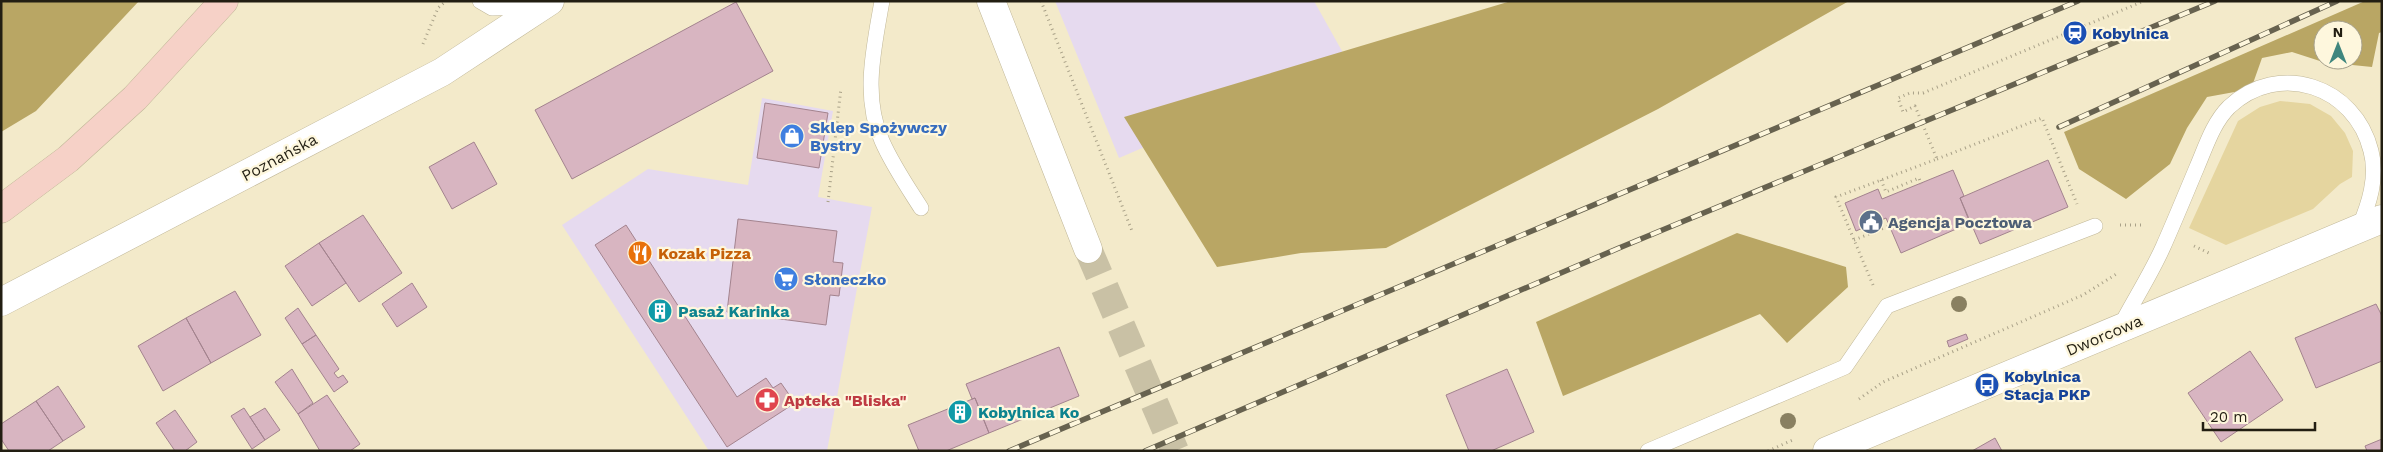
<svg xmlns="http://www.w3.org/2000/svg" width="2383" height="452" viewBox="0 0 2383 452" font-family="'Work Sans',sans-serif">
<rect width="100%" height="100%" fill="#f3eaca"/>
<path fill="#e6daef" d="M 1055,1 L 1314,1 L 1347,60 L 1119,158 Z
M 762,98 L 833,111 L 818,197 L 872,207 L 827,451 L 709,451 L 562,225 L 648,169 L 748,185 Z"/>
<path fill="#e5d59f" d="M 2280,101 L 2310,104 L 2331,116 L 2345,133 L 2353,151 L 2352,177 L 2340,184 L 2313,209 L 2226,245 L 2189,228 L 2238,121 L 2260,107 Z"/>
<path fill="#b9a664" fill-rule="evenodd" d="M 1,1 L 139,1 L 36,111 L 1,132 Z
M 1511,1 L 1849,1 L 1658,109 L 1386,248 L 1301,253 L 1217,267 L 1124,117 Z
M 2365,1 L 2382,1 L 2382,32 L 2379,33 L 2372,67 L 2323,62 L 2292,52 L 2262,58 L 2251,89 L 2207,97 L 2187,128 L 2170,164 L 2126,199 L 2079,169 L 2064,132 ZM 2323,30 L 2353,30 L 2353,60 L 2323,60 Z
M 1737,233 L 1846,267 L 1848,287 L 1787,343 L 1760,314 L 1563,396 L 1536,322 Z"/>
<path fill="#d8b5c1" stroke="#a3838e" d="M 736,2 L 773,71 L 572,179 L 535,110 Z
M 765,103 L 828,113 L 819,168 L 757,158 Z
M 474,142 L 497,184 L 452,209 L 429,167 Z
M 2048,160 L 2068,207 L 1980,244 L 1960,198 Z
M 1953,170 L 1964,196 L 1960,198 L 1970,223 L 1901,253 L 1886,218 L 1856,231 L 1845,203 L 1878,189 L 1882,199 Z
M 363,215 L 402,273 L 359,302 L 319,243 Z
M 738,219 L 837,231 L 833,262 L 843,263 L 839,296 L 830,295 L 826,325 L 727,312 Z
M 626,225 L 737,397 L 766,378 L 773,388 L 781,383 L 795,403 L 727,447 L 595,245 Z
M 319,243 L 346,283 L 312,306 L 285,266 Z
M 412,283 L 427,307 L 397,327 L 382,304 Z
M 235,291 L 261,335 L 211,363 L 186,318 Z
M 2376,304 L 2382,316 L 2382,361 L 2316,388 L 2295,338 Z
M 298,308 L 316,335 L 302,344 L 285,318 Z
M 186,318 L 211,363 L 163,391 L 138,346 Z
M 1966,334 L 1968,339 L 1949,347 L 1947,341 Z
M 316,335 L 339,369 L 334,373 L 338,378 L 343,375 L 348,382 L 334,392 L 302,344 Z
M 1059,347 L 1079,396 L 989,433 L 975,398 L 972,399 L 966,384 Z
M 2250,351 L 2283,400 L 2221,442 L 2188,393 Z
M 292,369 L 313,403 L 298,414 L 275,382 Z
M 1507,369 L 1534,432 L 1491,451 L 1469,451 L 1446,395 Z
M 58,386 L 85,427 L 63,441 L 36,401 Z
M 327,395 L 360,444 L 350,451 L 320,451 L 298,414 Z
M 975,398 L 989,433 L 946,451 L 919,451 L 908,425 Z
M 36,401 L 63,441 L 48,451 L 9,451 L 1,439 L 1,424 Z
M 244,408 L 265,440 L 252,449 L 231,416 Z
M 265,408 L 280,430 L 265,440 L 250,417 Z
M 175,410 L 197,442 L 185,451 L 175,451 L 156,423 Z
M 1995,438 L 2002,451 L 1972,451 Z
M 2382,439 L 2382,451 L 2367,451 L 2365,446 Z"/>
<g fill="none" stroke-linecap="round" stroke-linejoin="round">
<path stroke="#c9c1a5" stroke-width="28" stroke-dasharray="28 14" stroke-linecap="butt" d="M 1088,249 L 1175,451"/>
<defs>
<path id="service" d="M 480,1 L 492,8 L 534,7
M 882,1 C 874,47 862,97 882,141 C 892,164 907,186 921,208
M 2120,327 C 2134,300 2151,274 2163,247 C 2175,220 2186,193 2197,167 C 2206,146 2213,123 2229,107 C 2279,60 2355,86 2371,151 C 2378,177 2369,204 2359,228
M 1648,451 L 1845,367 L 1887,306 L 2095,226"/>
<path id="minor" d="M 1,302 L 442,72 L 550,1
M 1827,451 L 2382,219"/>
<path id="tertiary" d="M 991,1 L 1088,249"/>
<path id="secondary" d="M 1,209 L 68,159 L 135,98 L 224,1"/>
</defs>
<use href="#service" stroke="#c0b798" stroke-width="16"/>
<use href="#minor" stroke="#c0b798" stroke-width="29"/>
<use href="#tertiary" stroke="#c0b798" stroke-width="29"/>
<use href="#secondary" stroke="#c0b798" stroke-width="29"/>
<path stroke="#a9a188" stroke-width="3" stroke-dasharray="1 4" stroke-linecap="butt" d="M 1041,1 L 1132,231
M 423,44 L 438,8 L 446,1
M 1937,159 L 2042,118 L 2077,204
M 1881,180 L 1886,192 L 1919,178 L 1921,184
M 828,202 L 841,88
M 2120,225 L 2144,225
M 1854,240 L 1889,226
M 2194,246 L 2211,254
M 1873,285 L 1836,197 L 1937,159 L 1915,106 L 1903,112 L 1898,98 L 1910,93 L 1923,93 L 2144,1
M 1859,399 L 1883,382 L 2083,295 L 2118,273
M 1768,451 L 1795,439"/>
<use href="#service" stroke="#fff" stroke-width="15"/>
<use href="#minor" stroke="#fff" stroke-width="28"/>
<use href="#tertiary" stroke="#fff" stroke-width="28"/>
<use href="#secondary" stroke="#f6d1c7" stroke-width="28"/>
<defs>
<path id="rail" d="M 2059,127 L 2337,1
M 1009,451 L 2078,1
M 1145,451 L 1619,248 L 2215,1"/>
</defs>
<use href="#rail" stroke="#67624f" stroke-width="5.5"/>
<use href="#rail" stroke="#fef7dd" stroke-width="4" stroke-dasharray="11" stroke-linecap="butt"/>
</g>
<g fill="#898061">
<circle cx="1959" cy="304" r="8"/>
<circle cx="1788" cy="421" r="8"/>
</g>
<defs>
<symbol id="station-disc" viewBox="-11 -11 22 22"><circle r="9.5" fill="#1a4fb4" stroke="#fef7dd"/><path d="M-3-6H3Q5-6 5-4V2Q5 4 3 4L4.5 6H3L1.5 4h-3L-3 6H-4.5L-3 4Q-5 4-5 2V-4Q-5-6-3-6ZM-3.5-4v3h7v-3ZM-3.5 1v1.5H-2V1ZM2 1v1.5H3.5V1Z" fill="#fff"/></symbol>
<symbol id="shop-disc" viewBox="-11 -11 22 22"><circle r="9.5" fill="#3f7fe0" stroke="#fef7dd"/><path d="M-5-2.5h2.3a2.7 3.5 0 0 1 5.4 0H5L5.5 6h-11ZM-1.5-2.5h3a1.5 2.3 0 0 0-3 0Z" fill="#fff"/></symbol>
<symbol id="civic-disc" viewBox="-11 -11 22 22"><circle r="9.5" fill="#5c6f8a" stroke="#fef7dd"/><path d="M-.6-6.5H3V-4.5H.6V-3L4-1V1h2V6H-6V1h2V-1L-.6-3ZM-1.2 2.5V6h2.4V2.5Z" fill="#fff"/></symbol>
<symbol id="restaurant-disc" viewBox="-11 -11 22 22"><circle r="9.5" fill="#e8710a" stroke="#fef7dd"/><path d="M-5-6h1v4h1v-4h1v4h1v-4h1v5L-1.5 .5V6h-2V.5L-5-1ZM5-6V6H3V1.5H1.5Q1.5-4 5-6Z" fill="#fff"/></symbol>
<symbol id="supermarket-disc" viewBox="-11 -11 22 22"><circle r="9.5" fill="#3f7fe0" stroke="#fef7dd"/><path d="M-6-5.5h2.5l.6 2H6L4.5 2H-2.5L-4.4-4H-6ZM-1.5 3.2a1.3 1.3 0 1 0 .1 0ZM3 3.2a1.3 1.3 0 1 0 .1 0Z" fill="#fff"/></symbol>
<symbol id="building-disc" viewBox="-11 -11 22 22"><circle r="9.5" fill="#0f9aa8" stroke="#fef7dd"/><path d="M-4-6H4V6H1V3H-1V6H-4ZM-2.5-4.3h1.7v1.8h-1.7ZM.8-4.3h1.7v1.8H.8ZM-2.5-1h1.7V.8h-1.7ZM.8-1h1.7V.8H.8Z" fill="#fff"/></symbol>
<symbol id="bus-disc" viewBox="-11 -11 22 22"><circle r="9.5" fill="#1a4fb4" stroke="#fef7dd"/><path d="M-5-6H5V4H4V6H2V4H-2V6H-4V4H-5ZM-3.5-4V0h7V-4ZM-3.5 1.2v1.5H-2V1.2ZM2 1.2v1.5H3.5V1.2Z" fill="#fff"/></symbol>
<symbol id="pharmacy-disc" viewBox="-11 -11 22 22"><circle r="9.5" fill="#e0444e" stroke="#fef7dd"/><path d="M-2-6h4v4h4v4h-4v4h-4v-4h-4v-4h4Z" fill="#fff"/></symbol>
</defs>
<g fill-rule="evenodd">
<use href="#station-disc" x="2061" y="19" width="28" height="28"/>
<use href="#shop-disc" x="778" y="122" width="28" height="28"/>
<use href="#civic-disc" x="1857" y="208" width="28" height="28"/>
<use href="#restaurant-disc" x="626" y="239" width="28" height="28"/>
<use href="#supermarket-disc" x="772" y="265" width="28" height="28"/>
<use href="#building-disc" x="646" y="297" width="28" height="28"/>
<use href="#bus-disc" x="1973" y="371" width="28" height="28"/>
<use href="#pharmacy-disc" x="753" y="386" width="28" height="28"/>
<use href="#building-disc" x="946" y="398" width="28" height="28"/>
</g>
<g text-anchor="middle" stroke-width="4.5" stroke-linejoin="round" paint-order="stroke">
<g font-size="16" font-weight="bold" fill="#164399" stroke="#fef7dd" text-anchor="start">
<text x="2092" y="39">Kobylnica</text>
<text x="2004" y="382">Kobylnica<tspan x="2004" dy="18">Stacja PKP</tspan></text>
</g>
<g font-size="16" font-weight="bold" fill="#366cbe" stroke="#fef7dd" text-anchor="start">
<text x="810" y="133">Sklep Spożywczy<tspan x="810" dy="18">Bystry</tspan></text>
<text x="804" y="285">Słoneczko</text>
</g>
<g font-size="16" fill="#221e12" stroke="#fef7dd">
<text transform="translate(279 157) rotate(-28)" y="6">Poznańska</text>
<text transform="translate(2104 335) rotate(-23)" y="6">Dworcowa</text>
</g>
<g font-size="16" font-weight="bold" fill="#4e5e75" stroke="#fef7dd" text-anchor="start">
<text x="1888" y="228">Agencja Pocztowa</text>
</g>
<g font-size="16" font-weight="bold" fill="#c56008" stroke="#fef7dd" text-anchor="start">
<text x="658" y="259">Kozak Pizza</text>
</g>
<g font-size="16" font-weight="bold" fill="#0d838f" stroke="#fef7dd" text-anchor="start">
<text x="678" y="317">Pasaż Karinka</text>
<text x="978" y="418">Kobylnica Ko</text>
</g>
<g font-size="16" font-weight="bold" fill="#be3a42" stroke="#fef7dd" text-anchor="start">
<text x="784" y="406">Apteka "Bliska"</text>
</g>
</g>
<rect width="2383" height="452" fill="none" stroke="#221e12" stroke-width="5"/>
<g transform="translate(2338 45)"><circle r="24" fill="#fef7dd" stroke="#a6a08c"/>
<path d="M0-4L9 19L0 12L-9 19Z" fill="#3f867e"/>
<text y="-8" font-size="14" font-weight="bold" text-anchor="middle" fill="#221e12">N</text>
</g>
<path d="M2203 422v8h112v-8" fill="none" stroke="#221e12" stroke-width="2.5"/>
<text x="2210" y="422" font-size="15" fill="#221e12" stroke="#fef7dd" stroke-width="4" paint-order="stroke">20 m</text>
</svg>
